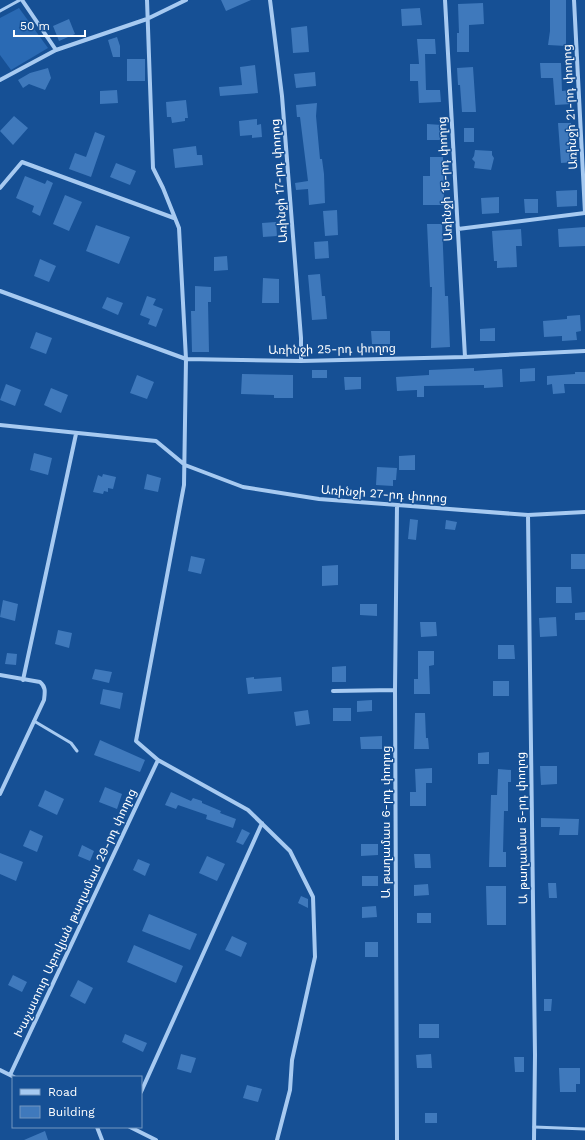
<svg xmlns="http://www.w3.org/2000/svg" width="585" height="1140" viewBox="0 0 585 1140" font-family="'Work Sans','Noto Sans Armenian',sans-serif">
<rect width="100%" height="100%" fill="#165095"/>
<path fill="#2a6ab4" d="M 19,8 L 48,48 L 11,70 L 0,55 L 0,18 Z"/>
<path fill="#3f79bc" d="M 221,0 L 251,0 L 226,11 Z
M 550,0 L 566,0 L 566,46 L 548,45 L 550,31 Z
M 483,3 L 484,24 L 469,25 L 469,52 L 457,52 L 457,33 L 459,33 L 458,4 Z
M 420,8 L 422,25 L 402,26 L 401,9 Z
M 69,19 L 75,34 L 59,41 L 53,26 Z
M 307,26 L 309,52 L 293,53 L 291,28 Z
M 117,37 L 120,46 L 120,57 L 113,57 L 108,40 Z
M 417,39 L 435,39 L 436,54 L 425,54 L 426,90 L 440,90 L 441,102 L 419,103 L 418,81 L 410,81 L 410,64 L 419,64 Z
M 127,59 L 145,59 L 145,81 L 127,81 Z
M 540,63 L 561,63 L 562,91 L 572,90 L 572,104 L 555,105 L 553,78 L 541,78 Z
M 255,65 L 258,93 L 220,96 L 219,87 L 242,85 L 240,67 Z
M 473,67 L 476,112 L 462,112 L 460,85 L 458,85 L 457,68 Z
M 48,68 L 51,78 L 45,90 L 29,84 L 23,88 L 18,80 L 30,73 Z
M 315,72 L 316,86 L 296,88 L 294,74 Z
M 117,90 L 118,103 L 100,104 L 100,91 Z
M 186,100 L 188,118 L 185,118 L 185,121 L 172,123 L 171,117 L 167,117 L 166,102 Z
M 317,103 L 316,116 L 320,159 L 322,159 L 324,174 L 325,203 L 309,205 L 308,189 L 296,190 L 295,183 L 308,181 L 300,117 L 297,117 L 296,105 Z
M 14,116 L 28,128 L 13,145 L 0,131 Z
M 257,119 L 257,125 L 261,124 L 262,137 L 252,138 L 252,135 L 240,136 L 239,121 Z
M 558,123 L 571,123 L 572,146 L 574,146 L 575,162 L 561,163 Z
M 427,124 L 442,125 L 441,140 L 427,140 Z
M 464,128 L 474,128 L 474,142 L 464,142 Z
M 95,132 L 105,136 L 91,177 L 69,169 L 75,153 L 86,157 Z
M 196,146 L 197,155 L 202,155 L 203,165 L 175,168 L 173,149 Z
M 475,150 L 492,151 L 492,155 L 494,158 L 491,170 L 474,168 L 475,162 L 472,159 L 474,156 Z
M 430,157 L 443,157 L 444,205 L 423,205 L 423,176 L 430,176 Z
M 116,163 L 136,171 L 130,185 L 110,177 Z
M 25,176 L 45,184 L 47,180 L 53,183 L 40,216 L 32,212 L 34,206 L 16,198 Z
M 577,190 L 577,206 L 557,207 L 556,191 Z
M 65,195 L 82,202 L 69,231 L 53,224 Z
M 499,197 L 499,213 L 482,214 L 481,198 Z
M 524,199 L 538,199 L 538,213 L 525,213 Z
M 337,210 L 338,235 L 325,236 L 323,211 Z
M 276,222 L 277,236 L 263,237 L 262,223 Z
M 427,224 L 442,224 L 445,296 L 448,296 L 450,347 L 431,348 L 432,287 L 430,287 Z
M 96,225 L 130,237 L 119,264 L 86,251 Z
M 585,227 L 585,246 L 559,247 L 558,229 Z
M 521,229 L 522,246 L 516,246 L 517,267 L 497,268 L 497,261 L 494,261 L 492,231 Z
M 328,241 L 329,258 L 315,259 L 314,242 Z
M 227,256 L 228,270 L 214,271 L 214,257 Z
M 40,259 L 56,266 L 49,282 L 34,276 Z
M 320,274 L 322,296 L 325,296 L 327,319 L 312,320 L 308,275 Z
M 263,278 L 279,279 L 279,303 L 262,303 Z
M 195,286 L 211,287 L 211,302 L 208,302 L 209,352 L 192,352 L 191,311 L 195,311 Z
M 147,296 L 156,299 L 153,305 L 163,309 L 156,327 L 148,324 L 150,319 L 140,315 Z
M 107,297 L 123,303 L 118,315 L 102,308 Z
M 580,315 L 581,331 L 576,332 L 577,340 L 562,341 L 562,336 L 544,337 L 543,321 L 567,319 L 567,316 Z
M 495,328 L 495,341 L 480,341 L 480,329 Z
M 371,331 L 390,331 L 390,344 L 372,344 Z
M 36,332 L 52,338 L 46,354 L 30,348 Z
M 474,368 L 474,371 L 502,369 L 503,387 L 484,388 L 484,385 L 424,386 L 424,397 L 417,397 L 417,390 L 397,391 L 396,377 L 429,375 L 429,370 Z
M 535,368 L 535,381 L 520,382 L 520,369 Z
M 312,370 L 327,370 L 327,378 L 312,378 Z
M 575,372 L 585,372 L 585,384 L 564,384 L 565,393 L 553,394 L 552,384 L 547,385 L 547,376 L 575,374 Z
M 242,374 L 293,375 L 293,398 L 274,398 L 274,395 L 241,394 Z
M 137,375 L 154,382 L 147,399 L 130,393 Z
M 344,377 L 361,377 L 361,389 L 345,390 Z
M 6,384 L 21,390 L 15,406 L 0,400 Z
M 51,388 L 68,395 L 61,413 L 44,405 Z
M 34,453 L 52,458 L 48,475 L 30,470 Z
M 415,455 L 415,470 L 399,470 L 399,456 Z
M 377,467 L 397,468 L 396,480 L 393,480 L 393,486 L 376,485 Z
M 103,474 L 116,477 L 113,489 L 108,488 L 108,492 L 104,491 L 103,494 L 93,492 L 98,475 L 102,477 Z
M 147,474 L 161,478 L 158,492 L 144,489 Z
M 410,519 L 418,520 L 416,540 L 408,539 Z
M 446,520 L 457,522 L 455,530 L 445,529 Z
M 571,554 L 585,554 L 585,569 L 571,569 Z
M 191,556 L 205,559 L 201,574 L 188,571 Z
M 338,565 L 338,585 L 322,586 L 322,566 Z
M 556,587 L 571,587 L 572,603 L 556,603 Z
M 3,600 L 18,604 L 15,621 L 0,617 Z
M 360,604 L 377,604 L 377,616 L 360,615 Z
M 585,612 L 585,620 L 575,620 L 575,613 Z
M 556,617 L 557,636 L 540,637 L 539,618 Z
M 420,622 L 436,622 L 437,636 L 421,637 Z
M 58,630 L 72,633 L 69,648 L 55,644 Z
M 498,645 L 514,645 L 515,659 L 498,659 Z
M 418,651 L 434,651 L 434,665 L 429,666 L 430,694 L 414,694 L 414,679 L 418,679 Z
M 7,653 L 17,654 L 16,665 L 5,664 Z
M 346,666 L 346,682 L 332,682 L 332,667 Z
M 95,669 L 112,672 L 109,683 L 92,679 Z
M 254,677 L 254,679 L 281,677 L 282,691 L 248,694 L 246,678 Z
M 493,681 L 509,681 L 509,696 L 493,696 Z
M 103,689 L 123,693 L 120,709 L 100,704 Z
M 372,700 L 372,711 L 357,712 L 357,701 Z
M 333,708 L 351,708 L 351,721 L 333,721 Z
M 308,710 L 310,724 L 296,726 L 294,712 Z
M 415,713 L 425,713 L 426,738 L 428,738 L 429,749 L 414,749 Z
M 382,736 L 382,749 L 361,749 L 360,737 Z
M 100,740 L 145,760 L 140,772 L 94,755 Z
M 489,752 L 489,764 L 478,764 L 478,753 Z
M 540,766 L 557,766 L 557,784 L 541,785 Z
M 432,768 L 432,783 L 426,783 L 426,806 L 410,806 L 410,792 L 416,792 L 415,769 Z
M 498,769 L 511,770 L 511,782 L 508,782 L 508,811 L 504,811 L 503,852 L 506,852 L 506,867 L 489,867 L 491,795 L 497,795 Z
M 105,787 L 122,794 L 117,809 L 99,802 Z
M 45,790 L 64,799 L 57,815 L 38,806 Z
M 171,792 L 191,801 L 193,798 L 202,801 L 202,803 L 221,811 L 220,813 L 236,819 L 233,828 L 206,819 L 207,815 L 178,805 L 176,809 L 165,805 Z
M 541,818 L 579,819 L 578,835 L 559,835 L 560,827 L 541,827 Z
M 242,829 L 250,833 L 243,845 L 236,842 Z
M 30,830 L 43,836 L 37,852 L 23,846 Z
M 361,844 L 378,844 L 378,855 L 361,856 Z
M 82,845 L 94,851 L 90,861 L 78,856 Z
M 0,853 L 23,862 L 16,881 L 0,874 Z
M 414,854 L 430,854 L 431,868 L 415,868 Z
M 207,856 L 225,864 L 217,881 L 199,873 Z
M 138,859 L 150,864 L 145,876 L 133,870 Z
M 362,876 L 378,876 L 378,886 L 362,886 Z
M 548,883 L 556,883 L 557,898 L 549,898 Z
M 428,884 L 429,895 L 414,896 L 414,885 Z
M 486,886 L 506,886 L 506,925 L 487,925 Z
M 301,896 L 308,899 L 308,908 L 298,903 Z
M 376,906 L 377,917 L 362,918 L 362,907 Z
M 417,913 L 431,913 L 431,923 L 417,923 Z
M 149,914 L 197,934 L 190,950 L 142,931 Z
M 232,936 L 247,943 L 241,957 L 225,950 Z
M 365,942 L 378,942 L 378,957 L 365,957 Z
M 134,945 L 183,966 L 176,983 L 127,962 Z
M 13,975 L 27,982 L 22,992 L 8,985 Z
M 78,980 L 93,988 L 85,1004 L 70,996 Z
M 544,999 L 552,999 L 551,1011 L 544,1011 Z
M 419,1024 L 439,1024 L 439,1038 L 419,1038 Z
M 125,1034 L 147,1043 L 143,1052 L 122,1042 Z
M 181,1054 L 196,1058 L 191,1073 L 177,1069 Z
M 431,1054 L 432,1068 L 417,1068 L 416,1055 Z
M 514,1057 L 524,1057 L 524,1072 L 515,1072 Z
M 559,1068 L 580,1068 L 580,1084 L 576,1084 L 576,1092 L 560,1092 Z
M 247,1085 L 262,1089 L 258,1102 L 243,1098 Z
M 425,1113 L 437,1113 L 437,1123 L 425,1123 Z
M 45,1131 L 48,1140 L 24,1140 Z"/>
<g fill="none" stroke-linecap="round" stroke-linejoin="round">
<path stroke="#a7caf1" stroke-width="3" d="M 0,11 L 20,0
M 34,721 L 71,743 L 77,751
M 534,1127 L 585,1129"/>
<path stroke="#a7caf1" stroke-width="4" d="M 22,0 L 56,50
M 270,0 L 282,96 L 301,338 L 301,361
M 445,0 L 465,357
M 574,0 L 585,213
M 0,80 L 56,50 L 147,19 L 186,0
M 0,188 L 22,162 L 174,218
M 458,229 L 585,213
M 0,291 L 186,359 L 179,228 L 163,188 L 153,168 L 147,0
M 0,425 L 156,441 L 185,465 L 243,487 L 319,499 L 528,515 L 585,512
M 528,515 L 535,1055 L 534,1140
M 0,675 L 40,682 C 46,687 45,692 44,700 L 0,794
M 23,680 L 76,434
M 333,691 L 395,690
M 0,1070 L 14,1077
M 10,1075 L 158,760
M 141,1092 L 262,823
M 97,1127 L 102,1140
M 130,1127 L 156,1140
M 277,1140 L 290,1090 L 292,1060 L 315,957 L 313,897 L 290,851 L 248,810 L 158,760 L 136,741 L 184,485 L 186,359 L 301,361 L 465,357 L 585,351
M 397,1140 L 395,690 L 397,505"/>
</g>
<g text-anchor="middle" stroke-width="3" stroke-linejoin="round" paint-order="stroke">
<g font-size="12" fill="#fff" stroke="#165095">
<text transform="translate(570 107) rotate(-93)" y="4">Առինջի 21-րդ փողոց</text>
<text transform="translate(445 179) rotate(-93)" y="4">Առինջի 15-րդ փողոց</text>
<text transform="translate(279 181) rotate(-94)" y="4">Առինջի 17-րդ փողոց</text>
<text transform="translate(332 349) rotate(-1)" y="4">Առինջի 25-րդ փողոց</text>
<text transform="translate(384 494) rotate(4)" y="4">Առինջի 27-րդ փողոց</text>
<text transform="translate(386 822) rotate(-90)" y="4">Ա թաղամաս 6-րդ փողոց</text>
<text transform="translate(522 828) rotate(-91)" y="4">Ա թաղամաս 5-րդ փողոց</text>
<text transform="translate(75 913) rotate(-65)" y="4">Խաչատուր Աբովյան թաղամաս 29-րդ փողոց</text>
</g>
</g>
<rect x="12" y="1076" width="130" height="52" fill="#165095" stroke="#7396bf"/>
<rect x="20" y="1089" width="20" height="6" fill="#a7caf1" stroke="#7396bf"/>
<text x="48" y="1096" font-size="12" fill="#ffffff">Road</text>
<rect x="20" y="1106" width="20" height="12" fill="#3f79bc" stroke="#7396bf"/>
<text x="48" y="1116" font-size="12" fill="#ffffff">Building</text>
<path d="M14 30v6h71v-6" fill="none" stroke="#ffffff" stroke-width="2"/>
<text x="20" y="30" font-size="12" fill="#ffffff" stroke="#165095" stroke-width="3" paint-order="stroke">50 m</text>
</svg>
